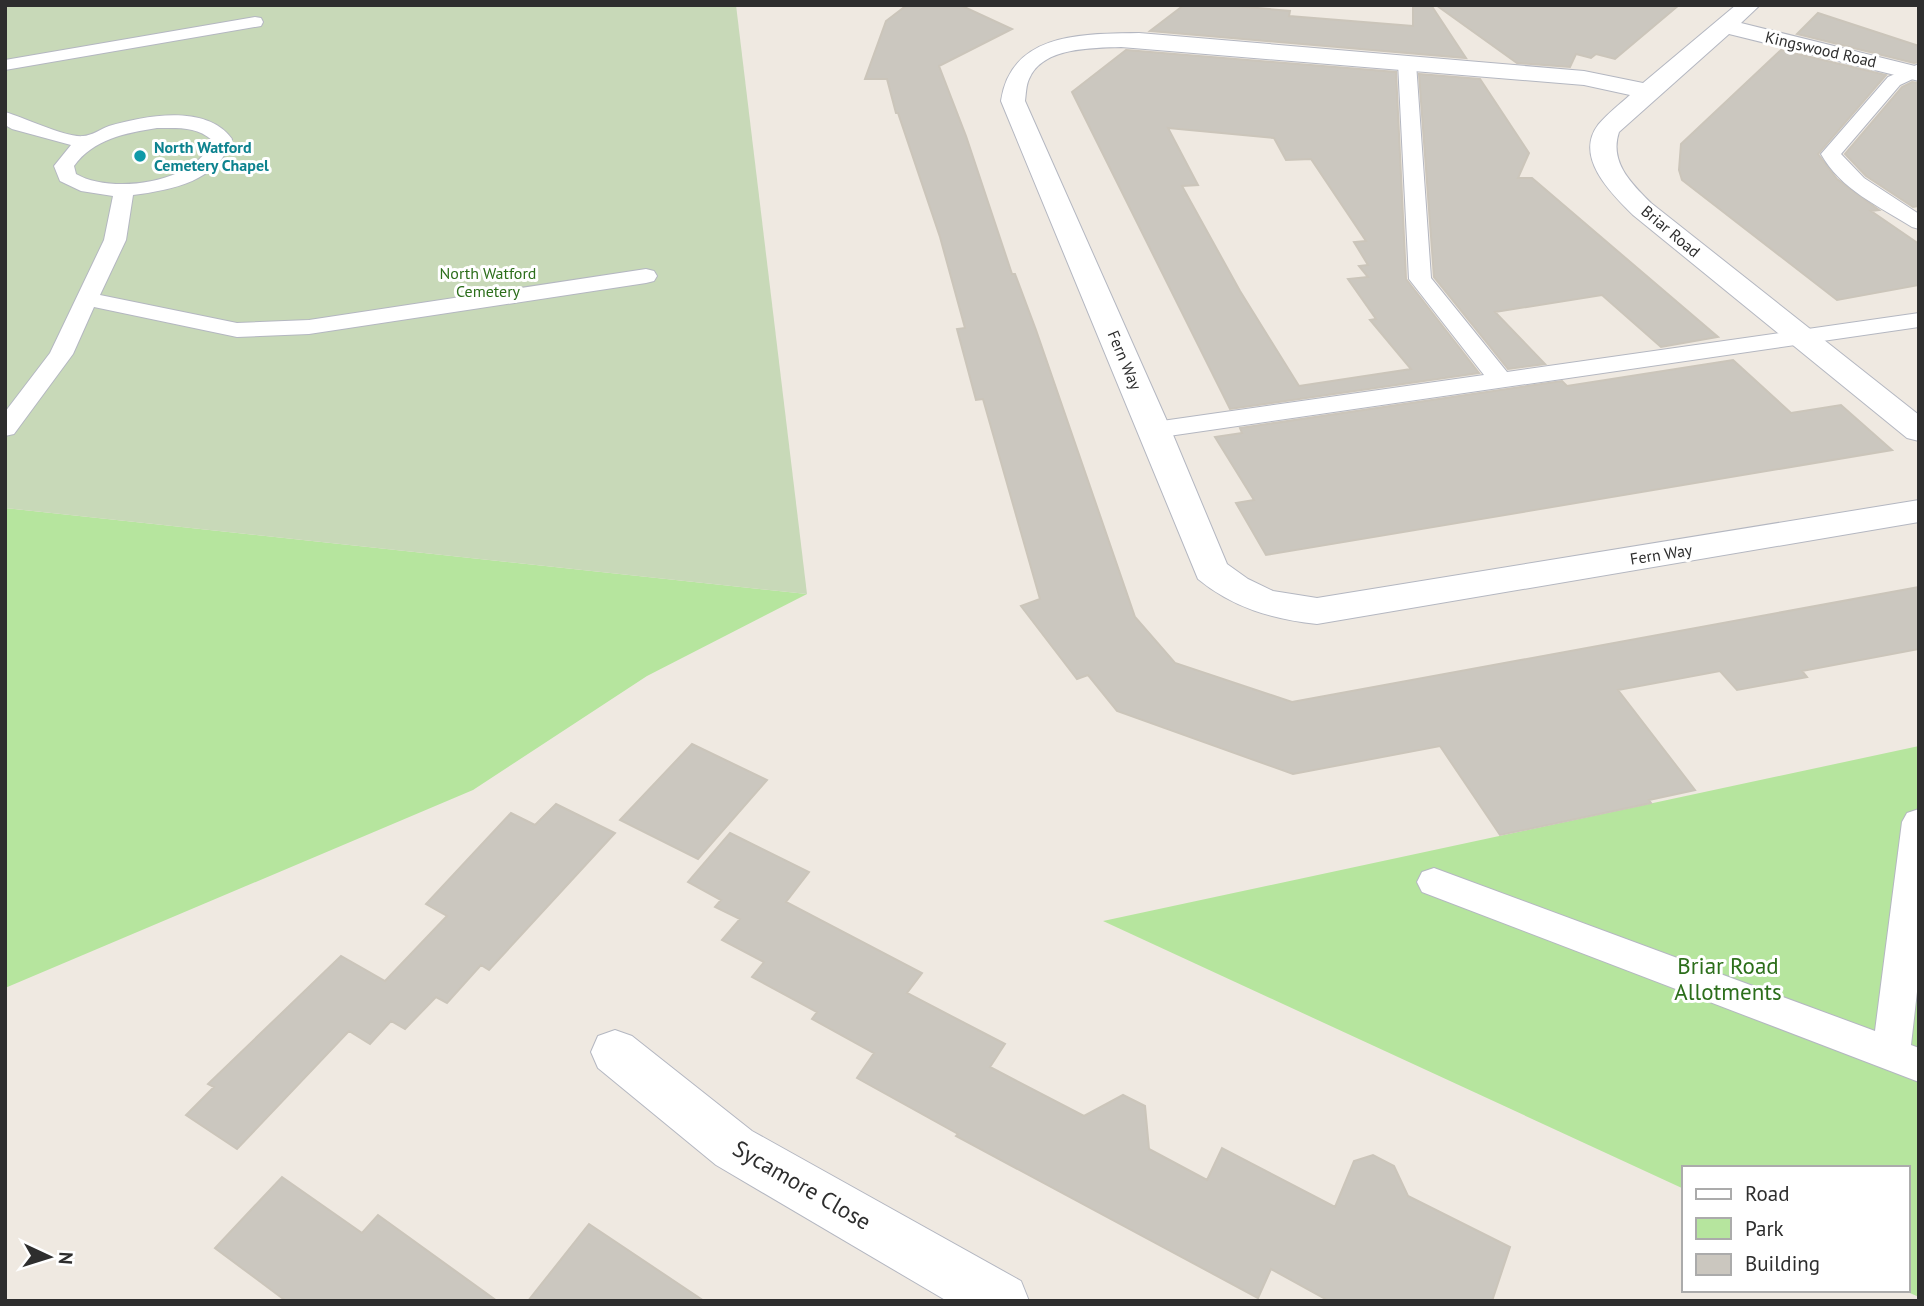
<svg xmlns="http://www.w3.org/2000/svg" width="1924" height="1306" viewBox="0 0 1924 1306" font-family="'PT Sans',sans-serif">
<rect width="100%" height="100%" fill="#efe9e1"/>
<path fill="#b6e59e" d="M 5,508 L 807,594 L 647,676 L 473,790 L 5,988 Z
M 1919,746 L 1919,1297 L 1903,1290 L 1908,1290 L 1908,1168 L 1684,1168 L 1684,1189 L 1103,921 Z"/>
<path fill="#c8d9b8" d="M 5,5 L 736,5 L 807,594 L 5,508 Z"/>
<path fill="#cbc7bf" stroke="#cbc5ba" stroke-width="2" fill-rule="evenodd" d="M 907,5 L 960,5 L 1012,29 L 939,66 L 966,136 L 1012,274 L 1015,274 L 1036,330 L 1135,617 L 1175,663 L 1292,702 L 1919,587 L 1919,649 L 1802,671 L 1807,677 L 1737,690 L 1720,671 L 1618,690 L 1695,790 L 1649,800 L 1651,803 L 1500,835 L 1440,746 L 1293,774 L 1117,711 L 1088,675 L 1077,679 L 1021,606 L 1040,599 L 983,399 L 976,400 L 957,329 L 965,328 L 940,237 L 898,113 L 896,113 L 887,79 L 865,79 L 886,21 Z
M 1184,5 L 1224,5 L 1290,11 L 1289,16 L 1413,26 L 1413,5 L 1431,5 L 1466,58 L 1150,31 Z
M 1436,5 L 1679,5 L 1615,59 L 1596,54 L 1591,58 L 1576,54 L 1570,67 L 1517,63 Z
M 1818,13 L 1919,46 L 1919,62 L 1914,63 L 1797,34 Z
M 1126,50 L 1396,72 L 1406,279 L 1479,373 L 1230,409 L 1072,92 ZM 1168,128 L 1274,138 L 1286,160 L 1311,159 L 1366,241 L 1354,242 L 1368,265 L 1359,266 L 1368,277 L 1348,279 L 1376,319 L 1370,320 L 1411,369 L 1299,386 L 1240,291 L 1182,186 L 1198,185 Z
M 1781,50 L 1886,75 L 1818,154 L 1837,179 L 1879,210 L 1871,211 L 1919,244 L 1919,285 L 1837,300 L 1682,180 L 1679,170 L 1681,144 Z
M 1419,74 L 1480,79 L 1529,153 L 1518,178 L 1532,178 L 1718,337 L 1661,347 L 1602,295 L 1495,312 L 1545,364 L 1508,369 L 1434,277 Z
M 1912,82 L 1919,83 L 1919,206 L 1913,207 L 1866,176 L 1845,154 L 1902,87 Z
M 1733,360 L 1791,413 L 1841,405 L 1892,450 L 1266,555 L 1236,503 L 1254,500 L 1215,437 L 1242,433 L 1240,428 L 1562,381 L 1567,386 Z
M 692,744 L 767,780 L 698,859 L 620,820 Z
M 556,804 L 615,833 L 489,970 L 481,965 L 447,1003 L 436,997 L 405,1029 L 391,1021 L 370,1044 L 349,1031 L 237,1149 L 186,1115 L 214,1087 L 208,1084 L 341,956 L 385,981 L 447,916 L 426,904 L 511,813 L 535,825 Z
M 730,833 L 809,872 L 786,902 L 922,973 L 907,993 L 1005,1044 L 990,1067 L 1084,1116 L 1123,1095 L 1145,1106 L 1149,1149 L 1207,1180 L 1222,1148 L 1335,1207 L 1354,1161 L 1373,1155 L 1394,1166 L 1408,1196 L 1510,1247 L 1492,1301 L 1329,1301 L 1271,1269 L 1258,1298 L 956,1136 L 958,1134 L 857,1078 L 874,1053 L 812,1019 L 817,1012 L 752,977 L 764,962 L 722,940 L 740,919 L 715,907 L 721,900 L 688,882 Z
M 282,1177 L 362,1233 L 378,1215 L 497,1301 L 286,1301 L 215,1248 Z
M 589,1224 L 704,1301 L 528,1301 Z"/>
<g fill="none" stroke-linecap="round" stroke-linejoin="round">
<defs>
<path id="lane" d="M 255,17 L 261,18 L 263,22 L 261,26 L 5,70 L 5,60 Z
M 1407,58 L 1416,63 L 1431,278 L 1507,372 L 1919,313 L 1919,327 L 1155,438 L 1146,435 L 1142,430 L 1146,425 L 1155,422 L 1484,375 L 1409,279 L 1398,63 Z
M 1919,64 L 1919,76 L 1900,85 L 1841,154 L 1864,178 L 1919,214 L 1919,229 L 1912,227 C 1880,207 1840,189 1821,154 L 1888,77 Z
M 5,112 C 23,117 66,138 83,136 C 91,136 101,129 109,126 C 144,116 206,103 232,139 C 219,181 172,190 133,195 L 126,240 L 100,295 L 237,323 L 309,320 L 646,269 L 654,271 L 657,276 L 654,281 L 646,283 L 309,334 L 237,337 L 94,307 L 73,354 L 14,434 L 5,436 L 5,412 L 50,353 L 104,240 L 113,196 L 81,191 L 60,181 L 54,166 L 71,145 L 12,129 L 5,125 ZM 157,128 C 177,128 196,126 212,140 C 198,183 112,195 76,174 L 74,166 C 93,139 126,133 157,128 Z
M 1919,809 L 1919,974 L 1911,1045 L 1919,1048 L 1919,1082 L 1422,892 L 1417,882 L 1422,872 L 1434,868 L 1875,1031 L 1902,822 L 1907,813 Z"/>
<path id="street" d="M 1736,5 L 1760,5 L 1741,23 L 1919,67 L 1919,81 L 1729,34 L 1619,132 C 1609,162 1631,183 1651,203 L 1919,415 L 1919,441 L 1907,438 L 1633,215 C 1611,193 1574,157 1598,125 C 1607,114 1620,104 1630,95 L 1584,85 L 1121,47 C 1092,48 1042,47 1029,79 C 1026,85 1026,94 1025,101 L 1171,430 L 1227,564 L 1248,579 L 1273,591 L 1317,598 L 1919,500 L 1919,522 L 1317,624 C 1273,619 1233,608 1198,579 L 1001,101 C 1011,32 1083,34 1139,33 L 1584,71 L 1643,83 Z
M 615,1030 L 632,1036 L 752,1131 L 1021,1281 L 1029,1301 L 947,1301 L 716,1165 L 598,1068 L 591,1052 L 598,1036 Z"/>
</defs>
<use href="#lane" stroke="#b4b7c1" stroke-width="2"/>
<use href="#street" stroke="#b4b7c1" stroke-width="2"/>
<use href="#lane" fill="#fff" fill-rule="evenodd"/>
<use href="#street" fill="#fff" fill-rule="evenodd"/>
</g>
<circle fill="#0f9aa8" stroke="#fff" stroke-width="2.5" cx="140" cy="156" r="7"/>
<g text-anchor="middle" stroke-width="6" stroke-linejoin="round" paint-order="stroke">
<g font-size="16" fill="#2e2e2e" stroke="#fff">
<text transform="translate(1821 49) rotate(13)" y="6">Kingswood Road</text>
<text transform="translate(1671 231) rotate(40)" y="6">Briar Road</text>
<text transform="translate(1125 360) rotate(67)" y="6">Fern Way</text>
<text transform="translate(1661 554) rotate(-9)" y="6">Fern Way</text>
</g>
<g font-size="16" font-weight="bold" fill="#0d838f" stroke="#fff" text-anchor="start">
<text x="154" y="153">North Watford<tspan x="154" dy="18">Cemetery Chapel</tspan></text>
</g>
<g font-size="16" fill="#2c6e1b" stroke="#fff">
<text x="488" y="279">North Watford<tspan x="488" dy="18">Cemetery</tspan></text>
</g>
<g font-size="23" fill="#2c6e1b" stroke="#fff">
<text x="1728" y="974">Briar Road<tspan x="1728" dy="26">Allotments</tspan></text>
</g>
<g font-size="23" fill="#2e2e2e" stroke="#fff">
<text transform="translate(802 1185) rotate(30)" y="8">Sycamore Close</text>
</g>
</g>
<rect width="1924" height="1306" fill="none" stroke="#2e2e2e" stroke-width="14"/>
<rect x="1682" y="1166" width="228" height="126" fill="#ffffff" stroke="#ababab" stroke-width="2"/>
<rect x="1696" y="1189" width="35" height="10" fill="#ffffff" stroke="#ababab" stroke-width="2"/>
<text x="1745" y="1201" font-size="21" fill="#2e2e2e">Road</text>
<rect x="1696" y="1218" width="35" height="21" fill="#b6e59e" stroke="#ababab" stroke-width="2"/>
<text x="1745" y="1236" font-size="21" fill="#2e2e2e">Park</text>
<rect x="1696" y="1254" width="35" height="21" fill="#cbc7bf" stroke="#ababab" stroke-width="2"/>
<text x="1745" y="1271" font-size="21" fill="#2e2e2e">Building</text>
<g transform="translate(49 1257) rotate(94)" stroke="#ffffff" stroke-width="5" paint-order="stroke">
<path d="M0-5L12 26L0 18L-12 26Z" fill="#2e2e2e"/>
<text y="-10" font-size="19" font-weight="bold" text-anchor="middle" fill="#2e2e2e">N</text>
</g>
</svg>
